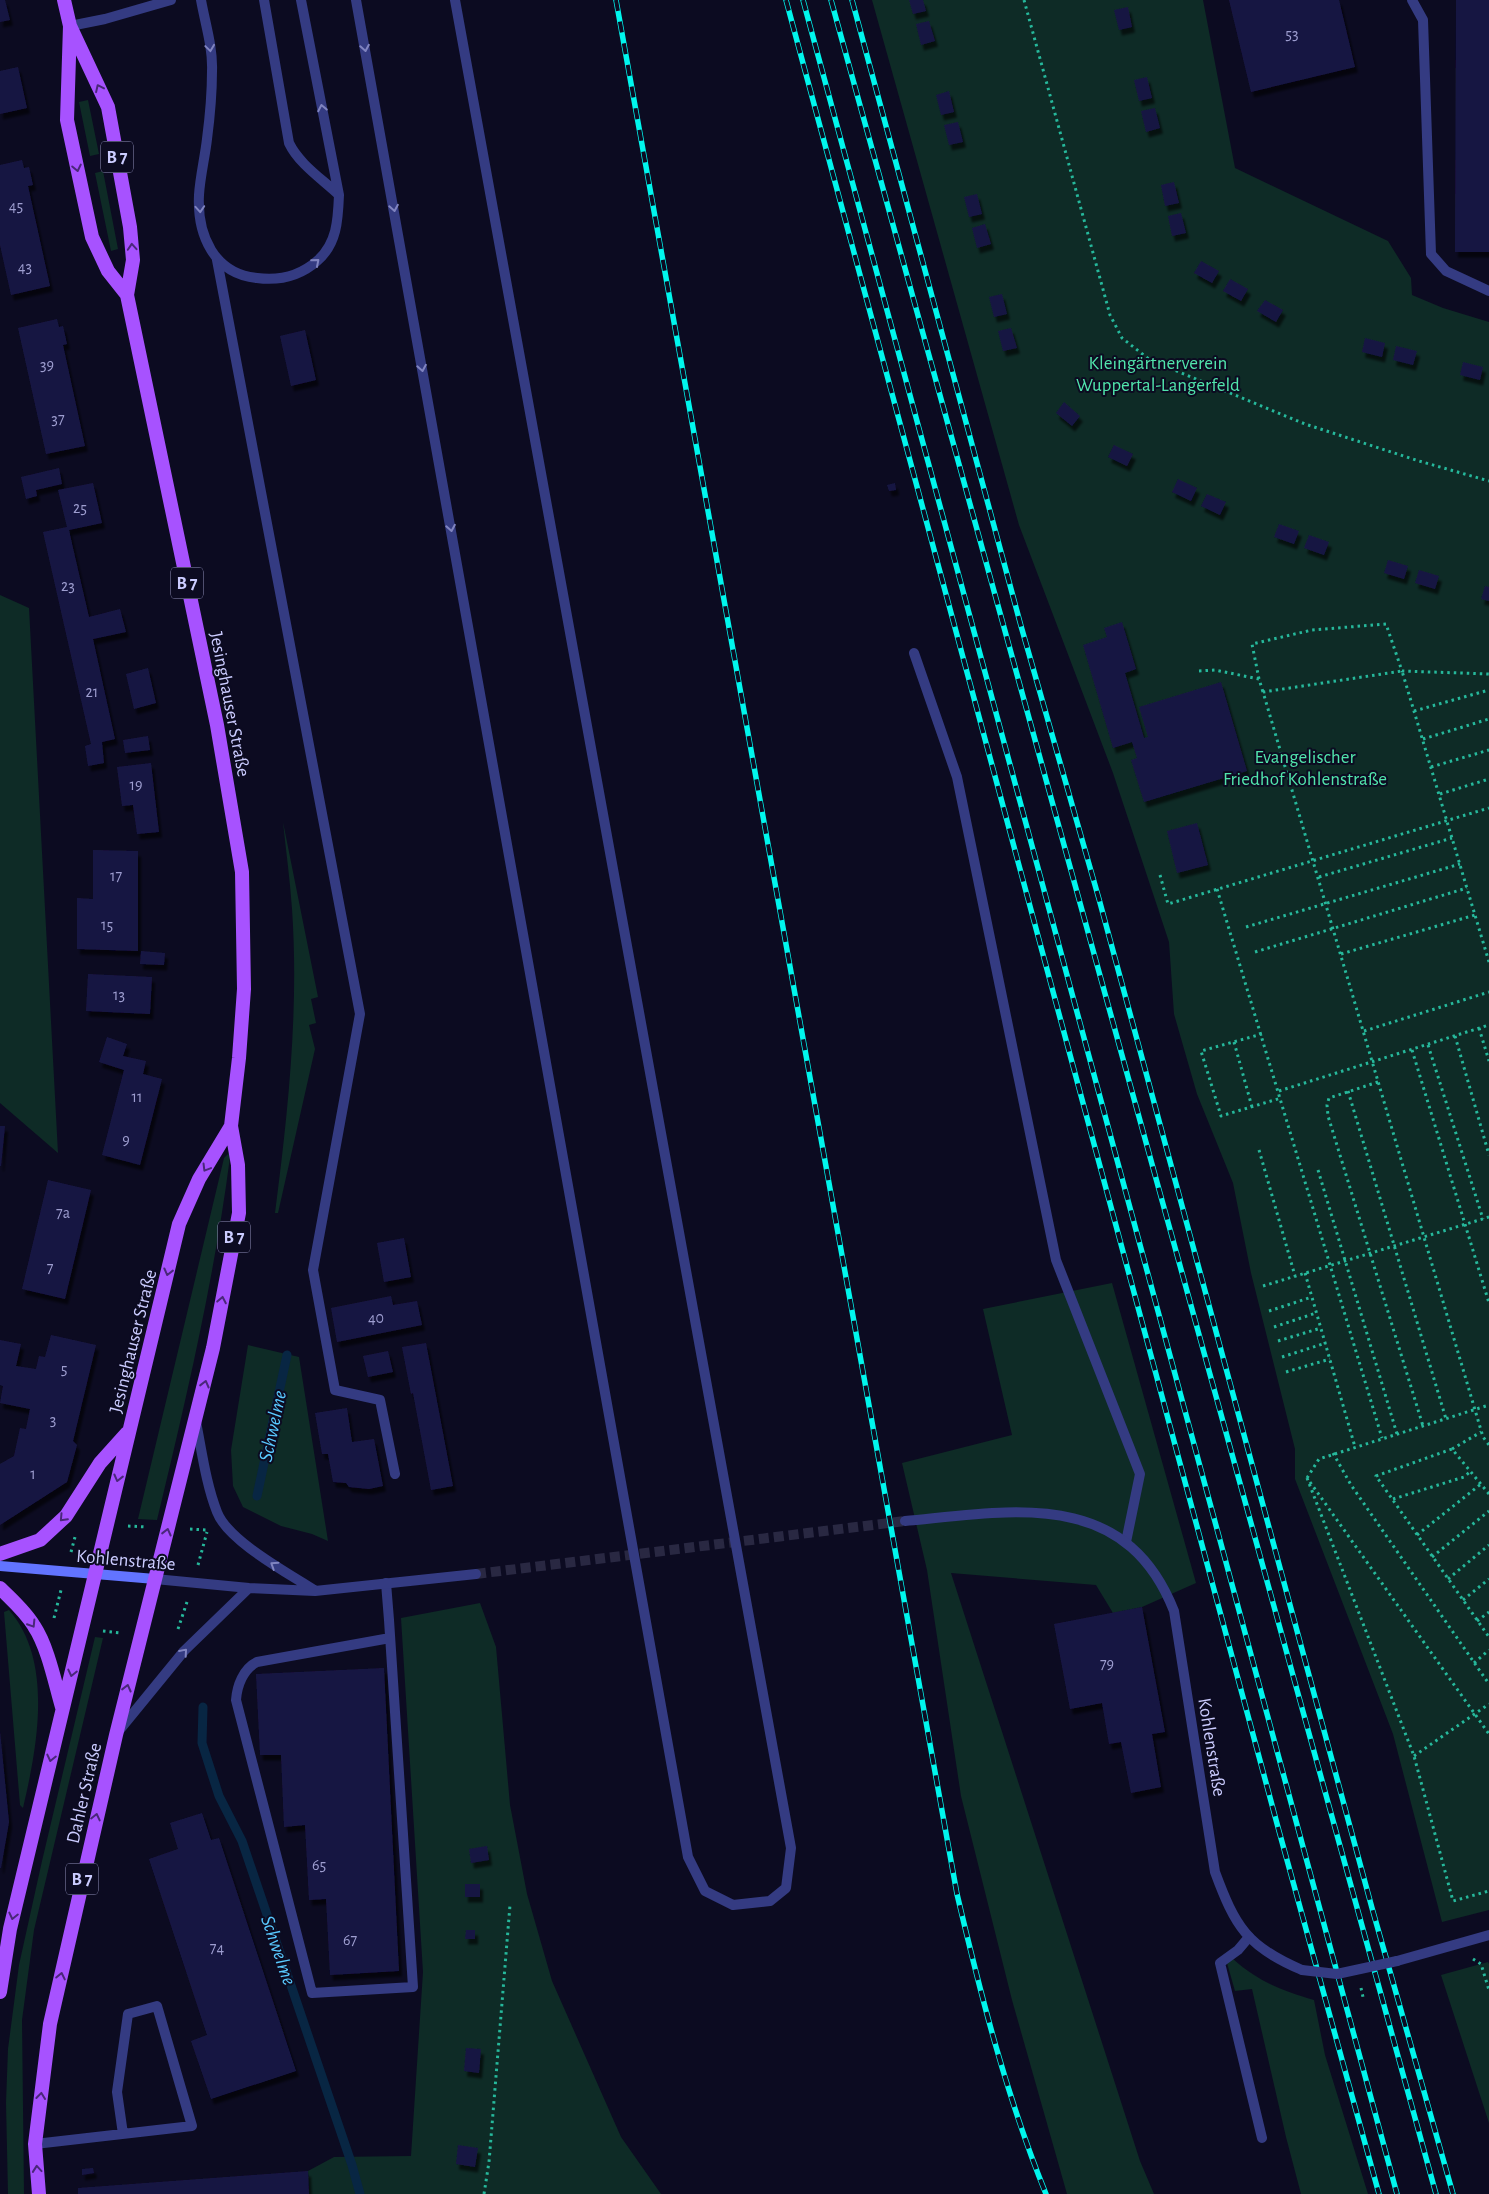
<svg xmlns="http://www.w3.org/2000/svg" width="1489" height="2194" viewBox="0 0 1489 2194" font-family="'Alegreya Sans',sans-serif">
<defs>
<filter id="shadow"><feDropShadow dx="3" dy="5.5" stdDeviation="1" flood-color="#0009"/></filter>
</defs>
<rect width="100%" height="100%" fill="#0c0b21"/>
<path fill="#0e2b26" d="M 872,0 L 1203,0 L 1235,168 L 1388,241 L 1411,278 L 1412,295 L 1443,308 L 1489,322 L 1489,1910 L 1442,1922 L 1393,1734 L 1295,1479 L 1295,1449 L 1251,1273 L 1233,1183 L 1197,1094 L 1174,1014 L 1169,942 L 1113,773 L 1019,525 Z
M 88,100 L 99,154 L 90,156 L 79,102 Z
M 103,171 L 118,249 L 111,251 L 95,173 Z
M 0,595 L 29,608 L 58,1153 L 0,1103 Z
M 283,822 L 318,997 L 311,999 L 316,1023 L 309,1025 L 315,1049 L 278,1213 L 275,1213 C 288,1113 299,1010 292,909 C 290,880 286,851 283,822 Z
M 229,1153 L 230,1157 C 214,1280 186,1400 157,1520 L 138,1519 L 224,1158 Z
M 1112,1283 L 1196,1583 L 1142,1607 L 1113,1613 L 1096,1585 L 951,1573 L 1140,2161 L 1154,2194 L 1067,2194 L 1012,2000 L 961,1796 L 927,1570 L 902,1463 L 1012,1435 L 983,1309 Z
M 248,1345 L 299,1357 L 328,1541 L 312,1534 L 281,1526 L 243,1507 L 233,1486 L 231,1450 Z
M 480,1603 L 496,1647 L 510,1805 L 527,1894 L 552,1981 L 621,2137 L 661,2194 L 309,2194 L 308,2171 L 334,2157 L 411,2156 L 423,1972 L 401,1618 Z
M 9,1610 C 54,1661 37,1748 23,1808 L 20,1805 L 4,1612 Z
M 95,1637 L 103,1638 L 34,1930 L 22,2020 L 24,2194 L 8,2194 L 6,2103 L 8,2049 L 19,1965 L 42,1861 Z
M 1233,1959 C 1259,1982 1281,1990 1314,2000 L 1325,2055 L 1368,2194 L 1301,2194 L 1286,2137 L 1252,1989 L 1235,1991 L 1227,1963 Z
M 1488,1962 L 1489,1964 L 1489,2123 L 1441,1975 Z"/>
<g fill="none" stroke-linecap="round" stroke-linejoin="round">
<path stroke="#082643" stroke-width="9" d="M 257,1496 L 287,1355
M 203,1707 L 202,1743 L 219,1796 L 242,1841 L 352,2165 L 360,2194"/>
</g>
<path fill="#191643" filter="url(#shadow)" d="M 0,0 L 5,0 L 10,20 L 0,22 Z
M 909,0 L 923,0 L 926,11 L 913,14 Z
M 1229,0 L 1339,0 L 1355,67 L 1251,92 Z
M 1456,0 L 1489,0 L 1489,252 L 1455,252 Z
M 1128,7 L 1132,27 L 1119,30 L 1114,10 Z
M 929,21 L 935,41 L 921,45 L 916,24 Z
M 18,67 L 27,108 L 0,114 L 0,71 Z
M 1147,77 L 1152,98 L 1139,101 L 1134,80 Z
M 949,91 L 954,112 L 941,115 L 936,95 Z
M 1155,108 L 1160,128 L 1146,132 L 1141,111 Z
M 958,122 L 963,142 L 949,145 L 944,125 Z
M 22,160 L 24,168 L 29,167 L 33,185 L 28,186 L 50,286 L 11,295 L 0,245 L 0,165 Z
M 1174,182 L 1179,203 L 1165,206 L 1161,185 Z
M 977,194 L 982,214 L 969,217 L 964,197 Z
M 1181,213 L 1186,233 L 1172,236 L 1168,216 Z
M 985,224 L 991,244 L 977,248 L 972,228 Z
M 1201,261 L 1219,271 L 1212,283 L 1194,273 Z
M 1230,279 L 1248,289 L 1241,301 L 1223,291 Z
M 1002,294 L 1007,314 L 994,317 L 989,297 Z
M 1265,300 L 1283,310 L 1276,322 L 1257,311 Z
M 57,319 L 59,327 L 63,326 L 67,344 L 63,345 L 85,446 L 46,454 L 18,328 Z
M 1011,328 L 1017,348 L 1003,351 L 998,331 Z
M 305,330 L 316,380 L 291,386 L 280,336 Z
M 1365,338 L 1385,343 L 1382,357 L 1362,352 Z
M 1396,346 L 1417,351 L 1413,365 L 1393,360 Z
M 1463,362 L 1483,367 L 1480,380 L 1460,375 Z
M 1064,402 L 1080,416 L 1072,426 L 1056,413 Z
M 1114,445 L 1133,454 L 1127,466 L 1108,457 Z
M 59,468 L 62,484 L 36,490 L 37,496 L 26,499 L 21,477 Z
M 1178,479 L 1197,488 L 1191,501 L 1172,492 Z
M 93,483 L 102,523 L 69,530 L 73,548 L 89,617 L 120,609 L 126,632 L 93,639 L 115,739 L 102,742 L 104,763 L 88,766 L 85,746 L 91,744 L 43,532 L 67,527 L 58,490 Z
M 895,483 L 896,490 L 889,491 L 887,485 Z
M 1207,494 L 1226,502 L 1220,515 L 1201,506 Z
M 1279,524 L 1299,531 L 1294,544 L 1274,537 Z
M 1309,535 L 1329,542 L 1324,555 L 1304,548 Z
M 1388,560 L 1408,566 L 1404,579 L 1384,573 Z
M 1419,570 L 1439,576 L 1435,589 L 1415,583 Z
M 1485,586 L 1489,587 L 1489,601 L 1481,599 Z
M 1122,622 L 1136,669 L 1125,673 L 1144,738 L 1148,737 L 1139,707 L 1221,682 L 1247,771 L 1144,802 L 1131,760 L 1137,758 L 1132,742 L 1113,748 L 1083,645 L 1107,637 L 1104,628 Z
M 148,668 L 156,703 L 134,709 L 126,674 Z
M 148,736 L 150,750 L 125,753 L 123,740 Z
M 151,763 L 159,832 L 137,834 L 133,805 L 122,806 L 117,767 Z
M 1197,823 L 1208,865 L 1177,873 L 1167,831 Z
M 93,850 L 138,851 L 138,951 L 77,949 L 77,898 L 93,899 Z
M 141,951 L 165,953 L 164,965 L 140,964 Z
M 88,974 L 152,977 L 150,1014 L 86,1011 Z
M 107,1037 L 127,1044 L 123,1056 L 146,1061 L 143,1074 L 162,1079 L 140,1165 L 102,1155 L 124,1070 L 99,1062 Z
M 0,1126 L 5,1126 L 1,1166 L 0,1166 Z
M 48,1180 L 91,1190 L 65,1299 L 22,1289 Z
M 404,1238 L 411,1277 L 384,1282 L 377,1243 Z
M 391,1296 L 393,1305 L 417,1301 L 422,1325 L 337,1342 L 331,1308 Z
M 51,1335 L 96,1345 L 73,1441 L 77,1445 L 67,1482 L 0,1525 L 0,1464 L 14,1456 L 20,1428 L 26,1429 L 30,1409 L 0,1403 L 3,1386 L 0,1385 L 0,1340 L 21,1344 L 16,1366 L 36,1369 L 39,1356 L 45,1357 Z
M 426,1343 L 453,1486 L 431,1490 L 413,1393 L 411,1394 L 402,1347 Z
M 388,1351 L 393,1372 L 368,1377 L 363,1356 Z
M 347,1408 L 352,1442 L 374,1439 L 383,1486 L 369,1489 L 349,1487 L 346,1483 L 333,1482 L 328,1454 L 322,1454 L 315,1413 Z
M 1142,1607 L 1165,1732 L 1152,1734 L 1161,1787 L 1131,1793 L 1121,1742 L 1109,1744 L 1102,1703 L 1070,1709 L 1054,1624 Z
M 384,1668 L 399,1971 L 330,1975 L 326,1899 L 309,1900 L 305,1825 L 284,1827 L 281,1755 L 260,1755 L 256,1674 Z
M 0,1731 L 9,1822 L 1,1868 L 0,1868 Z
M 202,1813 L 211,1840 L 219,1838 L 296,2071 L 211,2099 L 191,2041 L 207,2035 L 149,1859 L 178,1849 L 170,1823 Z
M 487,1846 L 489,1860 L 471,1863 L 469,1849 Z
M 465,1884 L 480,1884 L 480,1897 L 465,1897 Z
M 466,1930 L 475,1930 L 475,1939 L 465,1939 Z
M 466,2048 L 481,2049 L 479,2073 L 464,2071 Z
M 458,2145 L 478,2148 L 475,2167 L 456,2164 Z
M 93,2168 L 94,2173 L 82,2175 L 82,2169 Z
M 308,2171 L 309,2194 L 78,2194 L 78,2188 Z"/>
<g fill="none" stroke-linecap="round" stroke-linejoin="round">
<path stroke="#292842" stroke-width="10" stroke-dasharray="10 5" stroke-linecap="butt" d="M 476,1574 L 905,1521"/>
<path stroke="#26b89b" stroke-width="3" stroke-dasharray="2.5 4" stroke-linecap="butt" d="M 1024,0 L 1110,315 L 1122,338 L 1150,360 L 1305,424 L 1419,461 L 1489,481
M 1199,671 L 1215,670 L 1259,679 L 1263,692
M 1259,679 L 1252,644 L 1312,630 L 1386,624 L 1402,671 L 1489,674
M 1414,711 L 1489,690
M 1423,739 L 1489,719
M 1431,767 L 1489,750
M 1440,794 L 1489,779
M 1160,875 L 1168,904 L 1489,808
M 1319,877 L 1452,838
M 1217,889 L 1382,1438
M 1246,927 L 1460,864
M 1255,952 L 1467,888
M 1341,954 L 1475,915
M 1489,962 L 1402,671 L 1263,692 L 1483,1437 L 1489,1445
M 1479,1028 L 1489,1061
M 1364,1031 L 1489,992
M 1262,1034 L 1201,1051 L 1221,1116 L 1281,1098
M 1455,1036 L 1489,1155
M 1234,1042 L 1252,1107
M 1428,1045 L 1483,1219
M 1412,1050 L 1489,1303
M 1378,1082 L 1329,1098 L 1327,1105 L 1328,1116 L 1423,1426
M 1279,1091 L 1489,1025
M 1348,1091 L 1446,1419
M 1259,1150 L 1295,1276
M 1318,1170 L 1397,1434
M 1305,1273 L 1355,1447
M 1263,1286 L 1489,1217
M 1269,1311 L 1312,1297
M 1274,1327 L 1316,1313
M 1278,1341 L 1321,1328
M 1282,1357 L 1326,1343
M 1286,1372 L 1330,1359
M 1452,1449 L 1481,1432
M 1333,1453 L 1351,1485 L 1489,1684
M 1307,1478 L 1414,1756 L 1453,1901 L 1489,1891
M 1307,1478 L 1319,1459 L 1489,1405
M 1310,1482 L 1489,1734
M 1489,1494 L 1452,1449 L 1376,1476 L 1489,1637
M 1393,1499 L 1464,1477 L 1471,1471
M 128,1526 L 146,1527
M 190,1529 L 206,1530
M 1417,1535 L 1481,1484
M 71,1552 L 75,1537
M 1432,1557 L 1489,1511
M 198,1565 L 207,1532
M 1448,1579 L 1489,1545
M 1463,1600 L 1489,1579
M 54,1618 L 61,1590
M 1477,1621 L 1489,1612
M 178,1629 L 187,1602
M 103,1631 L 121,1633
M 1474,1663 L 1489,1650
M 1414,1756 L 1489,1704
M 1473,1959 L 1481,1964 L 1489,1990
M 1361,1988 L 1363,1997
M 484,2194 L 489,2162 L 510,1905"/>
<path stroke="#343b82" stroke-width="10" d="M 201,0 C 205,23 213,47 212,71 C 212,94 210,116 207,139 C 205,157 200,177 199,195 C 197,235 214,274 257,278 C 280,281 300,276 317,261 C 337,244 338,220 339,195 L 301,0
M 264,0 L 289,143 C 299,164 322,179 339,195
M 356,0 L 688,1857 L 705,1891 L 733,1905 L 770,1901 L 786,1888 L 791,1848 L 455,0
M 1412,0 L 1423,20 L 1431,254 L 1446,271 L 1489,291
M 70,26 L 105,19 L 171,0
M 217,260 L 360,1014 L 313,1270 L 335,1390 L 380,1400 L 395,1474
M 914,653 L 957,777 L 1056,1260 L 1140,1474 L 1126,1542
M 386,1583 L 389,1620 L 413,1987 L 312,1993 L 236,1700 C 237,1686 243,1669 257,1662 L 390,1638
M 1249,1937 L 1238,1950 L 1220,1963 L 1262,2138
M 35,2144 L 192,2126 L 157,2006 L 128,2014 L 117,2092 L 123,2134"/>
<path stroke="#343b82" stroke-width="10" d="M 196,1422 C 202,1452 206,1484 217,1512 C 228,1541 288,1573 314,1590
M 905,1521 C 1012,1511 1125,1487 1174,1611 L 1215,1872 C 1235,1926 1247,1947 1302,1970
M 155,1579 L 249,1588 L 315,1591 L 476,1574
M 117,1733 L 184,1651 L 249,1588
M 1397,1961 L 1489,1935"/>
<path stroke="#6274ff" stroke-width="10" d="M 0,1566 L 155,1579"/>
<path stroke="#a752ff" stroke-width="14" d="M 64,0 L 70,26 L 67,120 L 92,237 L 108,271 L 127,295
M 0,1554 L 40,1540 L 66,1516 L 100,1463 L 127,1433
M 0,1588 C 12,1600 25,1611 34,1626 C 48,1647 55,1683 62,1707
M 0,1992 L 10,1929 L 179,1224 L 199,1179 L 231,1126
M 39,2194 L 35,2144 L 50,2024 L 116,1735 L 213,1348 L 239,1213 L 238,1165 L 231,1126 L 239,1058 L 244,989 L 242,872 L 217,725 L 127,295 L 133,260 L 130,227 L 108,107 L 70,26"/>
<defs>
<path id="rail" d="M 616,0 L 957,1894 C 981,1996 1007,2098 1046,2194
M 786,0 L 1279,1831 L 1379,2194
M 803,0 L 1397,2194
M 831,0 L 1436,2194
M 852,0 L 1021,626 L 1099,899 L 1372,1908 L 1453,2194"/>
</defs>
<use href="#rail" stroke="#00f6ed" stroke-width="5.5"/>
<use href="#rail" stroke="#0c0b21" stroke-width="4" stroke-dasharray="11" stroke-linecap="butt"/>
<path stroke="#343b82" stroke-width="10" d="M 1302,1970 L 1337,1974 L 1397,1961"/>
</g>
<defs><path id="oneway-chevron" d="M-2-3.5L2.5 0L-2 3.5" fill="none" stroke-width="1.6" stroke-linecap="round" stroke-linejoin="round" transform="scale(1.25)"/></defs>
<g stroke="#8084c0">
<use href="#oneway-chevron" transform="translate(210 48) rotate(82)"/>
<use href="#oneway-chevron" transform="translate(365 48) rotate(80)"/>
<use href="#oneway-chevron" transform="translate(322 108) rotate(-101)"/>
<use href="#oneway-chevron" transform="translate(394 208) rotate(80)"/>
<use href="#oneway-chevron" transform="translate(200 209) rotate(86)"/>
<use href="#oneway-chevron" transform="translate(316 262) rotate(-41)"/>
<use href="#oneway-chevron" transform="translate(422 368) rotate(80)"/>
<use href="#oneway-chevron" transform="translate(451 528) rotate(80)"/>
<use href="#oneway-chevron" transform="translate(274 1565) rotate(-147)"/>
<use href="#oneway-chevron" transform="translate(184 1652) rotate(-49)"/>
</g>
<g stroke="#4a277a">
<use href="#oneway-chevron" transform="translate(99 88) rotate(-115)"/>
<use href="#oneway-chevron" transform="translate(77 168) rotate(78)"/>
<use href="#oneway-chevron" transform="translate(132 247) rotate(-94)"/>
<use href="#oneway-chevron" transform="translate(206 1168) rotate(121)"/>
<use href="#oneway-chevron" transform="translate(168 1272) rotate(104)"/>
<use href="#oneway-chevron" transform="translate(222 1300) rotate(-79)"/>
<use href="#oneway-chevron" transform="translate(205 1384) rotate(-76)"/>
<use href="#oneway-chevron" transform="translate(118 1478) rotate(104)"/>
<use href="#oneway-chevron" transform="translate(63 1518) rotate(133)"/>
<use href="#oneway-chevron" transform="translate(167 1532) rotate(-76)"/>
<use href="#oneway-chevron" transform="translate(32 1624) rotate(58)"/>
<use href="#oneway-chevron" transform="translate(72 1673) rotate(103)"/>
<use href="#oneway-chevron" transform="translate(127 1688) rotate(-76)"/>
<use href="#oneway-chevron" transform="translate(51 1758) rotate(103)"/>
<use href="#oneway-chevron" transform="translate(96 1817) rotate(-77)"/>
<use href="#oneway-chevron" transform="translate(13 1916) rotate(103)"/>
<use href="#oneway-chevron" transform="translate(61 1976) rotate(-78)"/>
<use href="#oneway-chevron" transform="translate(41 2096) rotate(-83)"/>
<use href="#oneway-chevron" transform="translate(37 2169) rotate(-95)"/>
</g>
<g text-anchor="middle" stroke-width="4" stroke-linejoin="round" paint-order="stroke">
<g font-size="16" fill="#9e9ed0">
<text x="1292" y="39">53</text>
<text x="16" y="211">45</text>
<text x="25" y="272">43</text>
<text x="47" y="370">39</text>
<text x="58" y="424">37</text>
<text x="80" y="513">25</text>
<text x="68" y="591">23</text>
<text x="92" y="697">21</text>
<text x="136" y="790">19</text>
<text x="116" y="881">17</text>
<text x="107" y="930">15</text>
<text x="119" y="1000">13</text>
<text x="137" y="1102">11</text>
<text x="126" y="1145">9</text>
<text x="63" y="1218">7a</text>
<text x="50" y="1273">7</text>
<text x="376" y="1323">40</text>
<text x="64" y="1374">5</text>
<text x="53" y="1425">3</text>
<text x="33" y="1479">1</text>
<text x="1107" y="1669">79</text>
<text x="319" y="1870">65</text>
<text x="350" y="1945">67</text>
<text x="217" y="1953">74</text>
</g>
<g fill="#0c0b21" stroke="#9292bc" stroke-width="1">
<rect x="101" y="141.5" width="32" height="31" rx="4"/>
<rect x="171" y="567.5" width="32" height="31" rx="4"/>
<rect x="218" y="1221.5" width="32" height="31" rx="4"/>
<rect x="66" y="1863.5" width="32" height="31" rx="4"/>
</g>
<g font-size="18" font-weight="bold" fill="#cbccff">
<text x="117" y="163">B 7</text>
<text x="187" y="589">B 7</text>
<text x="234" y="1243">B 7</text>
<text x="82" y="1885">B 7</text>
</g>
<g font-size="19" fill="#51e5ac" stroke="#0c0b21">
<text x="1158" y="369">Kleingärtnerverein<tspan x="1158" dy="22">Wuppertal-Langerfeld</tspan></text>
<text x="1305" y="763">Evangelischer<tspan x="1305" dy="22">Friedhof Kohlenstraße</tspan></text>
</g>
<g font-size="19" fill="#cbccff" stroke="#0c0b21">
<text transform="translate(231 704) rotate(79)" y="7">Jesinghauser Straße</text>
<text transform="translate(132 1341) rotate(-76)" y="7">Jesinghauser Straße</text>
<text transform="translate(126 1559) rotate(5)" y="7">Kohlenstraße</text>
<text transform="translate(1213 1747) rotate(81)" y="7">Kohlenstraße</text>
<text transform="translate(83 1793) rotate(-77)" y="7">Dahler Straße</text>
</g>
<g font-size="20" font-style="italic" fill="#59c9ff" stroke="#0c0b21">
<text transform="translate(272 1426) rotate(-78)" y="7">Schwelme</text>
<text transform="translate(279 1950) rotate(71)" y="7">Schwelme</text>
</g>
</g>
</svg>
